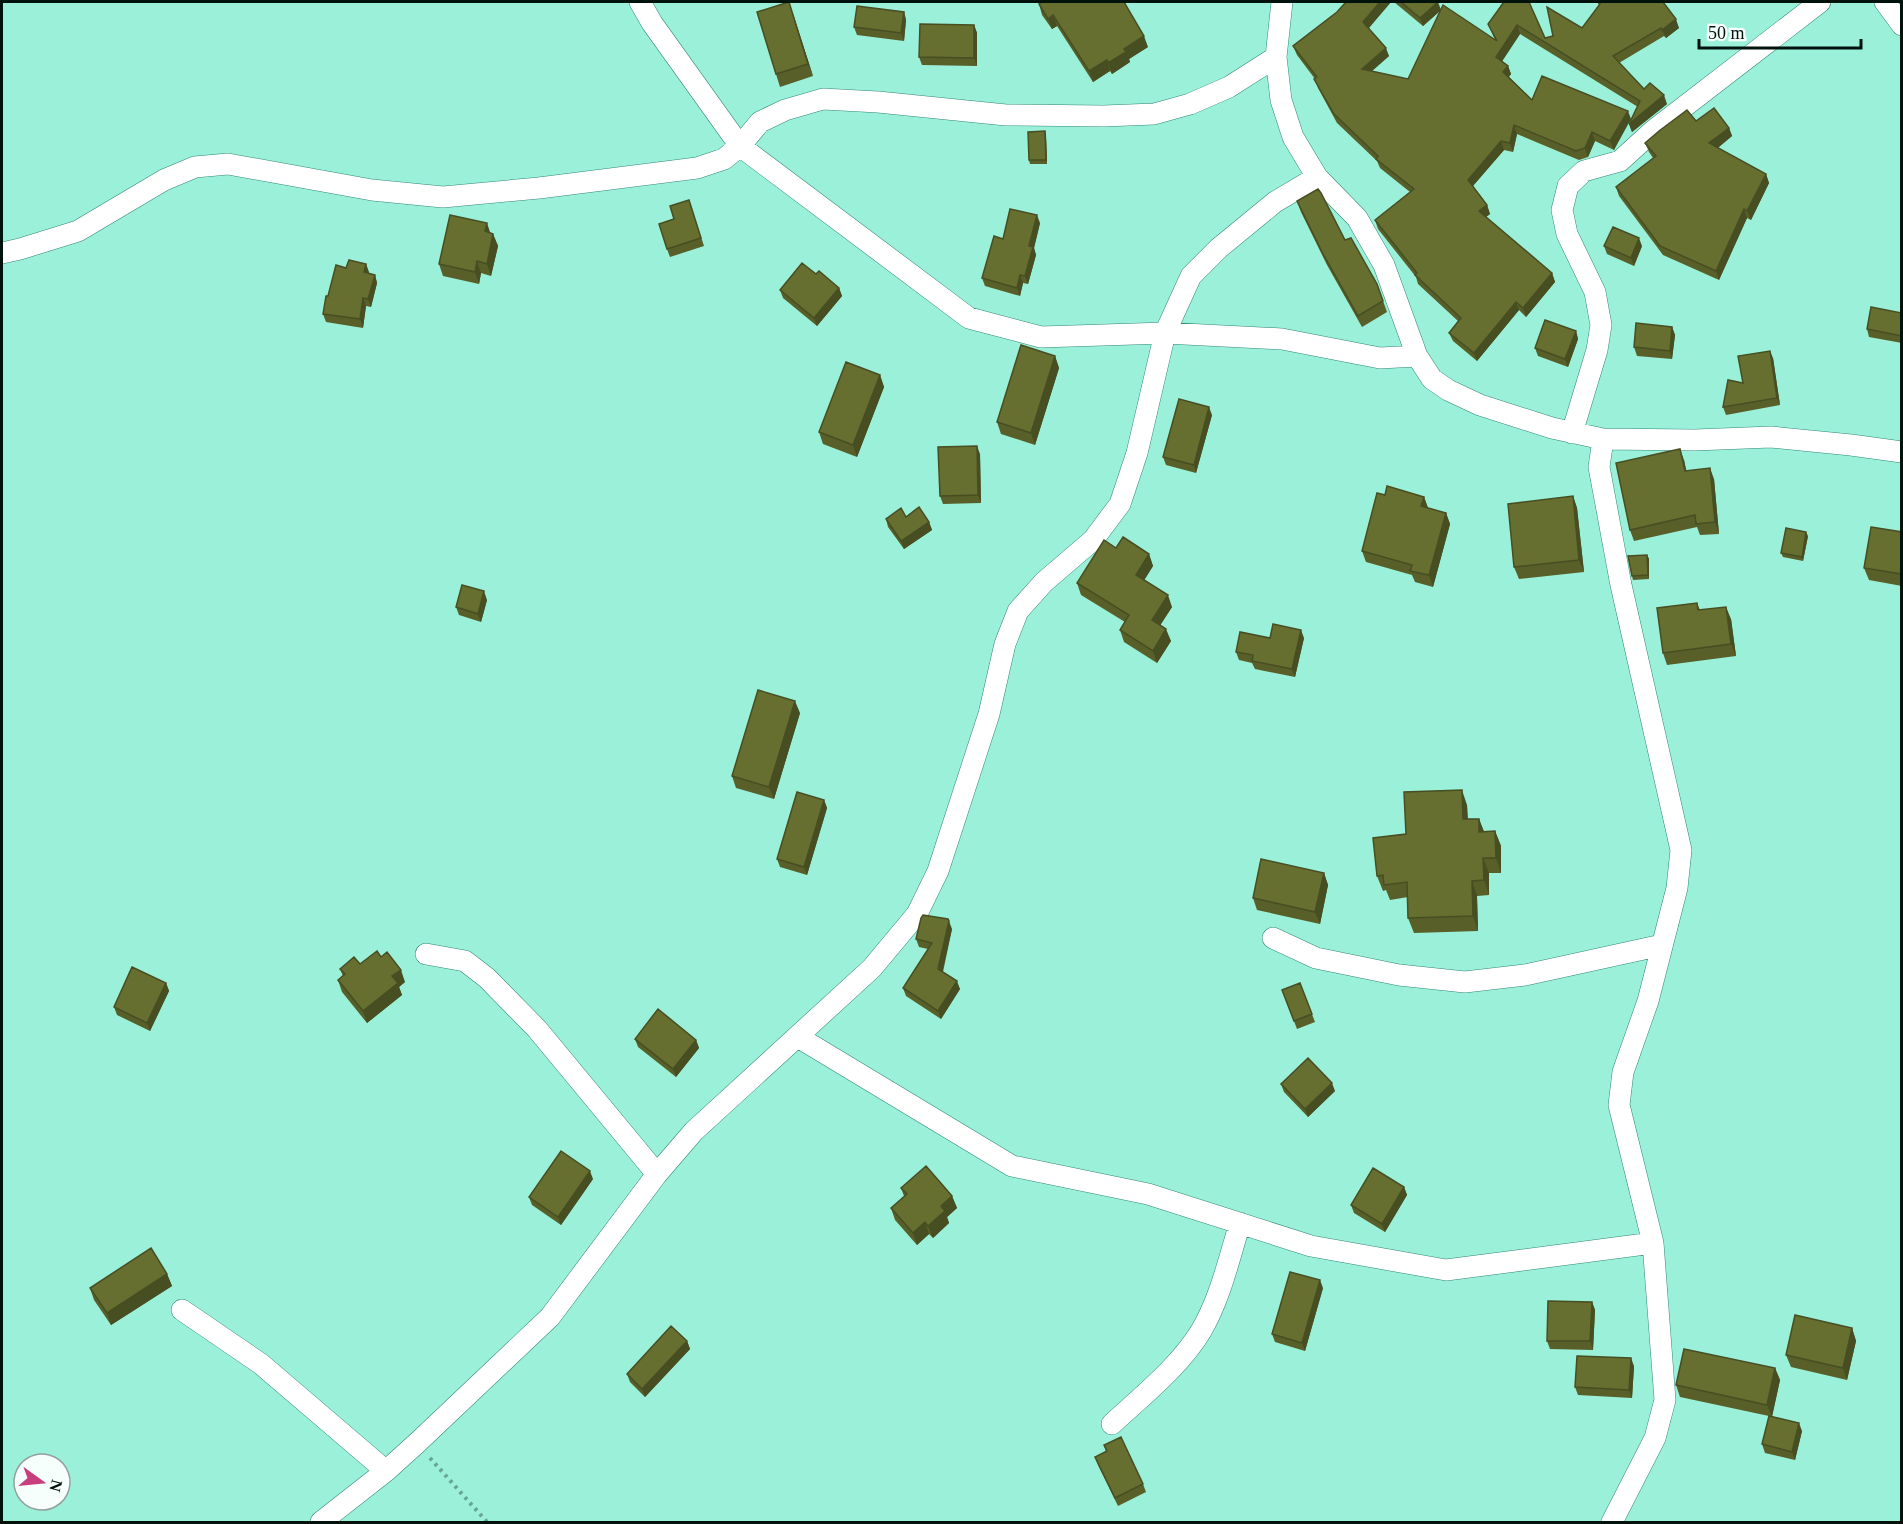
<svg xmlns="http://www.w3.org/2000/svg" width="1903" height="1524" viewBox="0 0 1903 1524" font-family="Georgia,serif">
<rect width="100%" height="100%" fill="#9bf0da"/>
<g fill="none" stroke-linecap="round" stroke-linejoin="round">
<defs>
<path id="street" d="M 640,2 L 652,23 L 740,146 L 969,318 L 1041,337 L 1165,333 L 1282,339 L 1380,358 L 1417,356
M 1282,2 L 1276,57 L 1281,100 L 1293,137 L 1317,177 L 1357,218 L 1384,265 L 1417,356 L 1432,379 L 1448,390 L 1480,405 L 1552,428 L 1603,439 L 1695,440 L 1771,437 L 1851,445 L 1902,452
M 1885,2 L 1902,25
M 2,253 L 20,249 L 78,231 L 164,180 L 195,167 L 228,164 L 372,190 L 443,197 L 539,188 L 697,168 L 724,159 L 740,146 L 760,122 L 785,110 L 823,99 L 878,102 L 1006,115 L 1104,116 L 1154,114 L 1190,104 L 1229,87 L 1276,57
M 1572,433 L 1597,350 L 1601,325 L 1595,292 L 1567,234 L 1562,210 L 1568,186 L 1584,171 L 1620,161 L 1654,130 L 1820,2
M 1603,439 L 1599,467 L 1621,585 L 1681,850 L 1677,888 L 1648,1001 L 1623,1072 L 1619,1105 L 1653,1243 L 1665,1400 L 1655,1438 L 1612,1522
M 1273,938 L 1316,958 L 1399,975 L 1465,982 L 1525,975 L 1662,945
M 426,954 L 465,961 L 487,978 L 537,1029 L 657,1174
M 798,1037 L 1012,1166 L 1148,1194 L 1311,1246 L 1446,1270 L 1653,1243
M 182,1310 L 261,1364 L 386,1471
M 1112,1424 C 1142,1396 1180,1366 1201,1331 C 1220,1299 1229,1259 1240,1223
M 321,1522 L 386,1471 L 417,1443 L 550,1317 L 657,1174 L 694,1131 L 872,968 L 917,914 L 938,871 L 989,714 L 1005,644 L 1018,611 L 1044,582 L 1093,540 L 1120,504 L 1137,453 L 1165,333 L 1191,276 L 1219,248 L 1275,202 L 1317,177"/>
</defs>
<use href="#street" stroke="#318876" stroke-width="22"/>
<path stroke="#66a493" stroke-width="4" stroke-dasharray="3 4.5" stroke-linecap="butt" d="M 430,1458 L 487,1522"/>
<use href="#street" stroke="#fff" stroke-width="21"/>
</g>
<path fill="#585f29" d="M 1346,2 L 1391,2 L 1369,28 L 1389,56 L 1372,71 L 1408,79 L 1440,11 L 1423,26 L 1394,2 L 1437,2 L 1440,10 L 1495,40 L 1488,24 L 1503,2 L 1502,2 L 1529,2 L 1545,38 L 1582,28 L 1599,5 L 1597,2 L 1663,2 L 1679,28 L 1666,38 L 1664,36 L 1619,63 L 1644,89 L 1667,104 L 1632,132 L 1629,124 L 1638,107 L 1520,34 L 1502,61 L 1508,66 L 1511,74 L 1509,77 L 1532,100 L 1628,111 L 1614,150 L 1595,141 L 1588,157 L 1579,160 L 1517,134 L 1513,152 L 1504,150 L 1473,186 L 1487,205 L 1490,214 L 1486,217 L 1552,273 L 1555,282 L 1526,317 L 1519,310 L 1477,361 L 1453,341 L 1449,333 L 1458,321 L 1418,284 L 1416,277 L 1378,229 L 1375,220 L 1410,192 L 1380,168 L 1377,161 L 1337,123 L 1318,88 L 1315,79 L 1297,55 L 1293,46 L 1337,12 Z
M 1039,4 L 1148,47 L 1129,59 L 1130,62 L 1112,74 L 1110,71 L 1093,82 L 1057,26 L 1052,29 L 1042,15 Z
M 904,12 L 906,20 L 904,41 L 857,35 L 854,27 Z
M 793,14 L 813,76 L 780,87 L 776,74 Z
M 974,25 L 977,33 L 977,66 L 922,65 L 919,57 Z
M 1696,121 L 1729,128 L 1732,136 L 1718,148 L 1766,174 L 1769,183 L 1751,220 L 1747,218 L 1719,280 L 1663,255 L 1619,196 L 1616,187 L 1653,158 L 1649,152 L 1645,143 Z
M 1045,131 L 1046,135 L 1047,164 L 1030,164 L 1029,160 Z
M 689,200 L 704,246 L 670,257 L 667,249 L 674,219 Z
M 1297,201 L 1345,240 L 1377,284 L 1387,312 L 1362,327 L 1327,265 L 1301,212 Z
M 1040,223 L 1034,248 L 1036,255 L 1028,284 L 1023,283 L 1020,296 L 985,286 L 982,278 L 1003,239 Z
M 490,233 L 493,234 L 498,246 L 491,276 L 481,273 L 479,284 L 443,276 L 439,264 Z
M 1604,246 L 1642,246 L 1634,266 L 1607,254 Z
M 366,264 L 369,274 L 375,275 L 377,283 L 371,307 L 366,306 L 363,328 L 326,322 L 323,314 L 346,268 Z
M 816,274 L 839,288 L 842,296 L 817,326 L 783,298 L 780,290 Z
M 1902,313 L 1902,343 L 1869,337 L 1867,329 Z
M 1672,327 L 1675,335 L 1672,359 L 1637,356 L 1634,347 Z
M 1576,331 L 1578,339 L 1568,367 L 1538,356 L 1535,348 Z
M 1055,356 L 1059,368 L 1035,445 L 1001,434 L 997,422 Z
M 1773,358 L 1780,405 L 1726,415 L 1723,407 L 1743,383 Z
M 880,375 L 884,387 L 857,457 L 823,444 L 819,432 Z
M 1212,415 L 1196,473 L 1166,465 L 1163,457 Z
M 980,454 L 981,503 L 943,504 L 940,496 Z
M 1684,460 L 1686,471 L 1714,479 L 1719,534 L 1700,535 L 1697,527 L 1634,541 L 1630,530 Z
M 1385,495 L 1424,497 L 1428,508 L 1446,513 L 1450,524 L 1433,587 L 1415,582 L 1412,575 L 1366,562 L 1362,551 Z
M 1573,496 L 1577,508 L 1584,572 L 1519,579 L 1514,567 Z
M 906,517 L 929,522 L 932,530 L 904,549 L 888,527 L 886,519 Z
M 1902,532 L 1902,586 L 1869,580 L 1864,568 Z
M 1808,536 L 1803,561 L 1783,557 L 1781,553 Z
M 1116,548 L 1149,554 L 1153,566 L 1144,580 L 1172,607 L 1160,625 L 1171,641 L 1157,663 L 1124,642 L 1120,630 L 1125,622 L 1081,595 L 1077,583 Z
M 1647,555 L 1649,559 L 1649,579 L 1633,580 L 1632,576 Z
M 487,600 L 481,622 L 459,615 L 456,607 Z
M 1697,603 L 1700,610 L 1731,619 L 1736,656 L 1667,665 L 1663,653 Z
M 1270,638 L 1304,638 L 1295,677 L 1255,669 L 1252,663 L 1239,660 L 1236,652 Z
M 800,713 L 774,799 L 736,788 L 732,776 Z
M 824,800 L 827,808 L 807,875 L 780,867 L 777,859 Z
M 1467,805 L 1468,819 L 1479,819 L 1484,832 L 1495,831 L 1501,846 L 1501,873 L 1489,873 L 1489,895 L 1477,896 L 1478,931 L 1414,933 L 1408,918 L 1408,897 L 1390,900 L 1386,890 L 1383,891 L 1377,876 L 1406,834 Z
M 1324,873 L 1328,885 L 1320,924 L 1257,910 L 1253,898 Z
M 952,929 L 943,972 L 960,989 L 941,1019 L 906,996 L 903,988 L 928,949 L 919,947 L 916,939 Z
M 360,964 L 405,982 L 399,987 L 402,995 L 367,1023 L 342,992 L 338,980 L 343,976 L 340,969 Z
M 166,983 L 169,991 L 150,1031 L 117,1015 L 114,1007 Z
M 1300,983 L 1315,1022 L 1297,1029 L 1282,990 Z
M 635,1039 L 696,1040 L 699,1048 L 676,1077 L 638,1047 Z
M 1281,1084 L 1335,1091 L 1308,1117 L 1284,1092 Z
M 593,1179 L 561,1225 L 532,1205 L 529,1197 Z
M 1404,1187 L 1407,1195 L 1385,1232 L 1354,1213 L 1351,1205 Z
M 901,1188 L 952,1196 L 957,1208 L 947,1217 L 949,1223 L 933,1238 L 929,1234 L 917,1245 L 895,1220 L 891,1208 L 904,1196 Z
M 167,1274 L 172,1286 L 111,1325 L 94,1300 L 90,1288 Z
M 1323,1288 L 1305,1351 L 1275,1342 L 1272,1334 Z
M 1592,1302 L 1595,1310 L 1593,1350 L 1550,1349 L 1547,1341 Z
M 1852,1328 L 1856,1341 L 1847,1380 L 1791,1367 L 1786,1355 Z
M 687,1341 L 690,1349 L 645,1397 L 630,1382 L 627,1374 Z
M 1634,1366 L 1632,1398 L 1578,1395 L 1575,1387 Z
M 1775,1368 L 1780,1380 L 1772,1416 L 1802,1431 L 1795,1460 L 1765,1453 L 1762,1444 L 1769,1416 L 1680,1397 L 1676,1385 Z
M 1104,1445 L 1143,1484 L 1146,1492 L 1118,1506 L 1098,1465 L 1095,1457 L 1106,1452 Z"/>
<path fill="#474e22" d="M 789,2 L 793,14 L 813,76 L 808,64 Z
M 1380,2 L 1391,2 L 1366,31 L 1363,22 Z
M 1438,2 L 1441,10 L 1423,26 L 1420,18 Z
M 904,12 L 906,20 L 904,41 L 901,33 Z
M 1053,15 L 1057,26 L 1052,29 L 1048,19 Z
M 1676,19 L 1679,28 L 1666,38 L 1662,30 Z
M 974,25 L 977,33 L 977,66 L 974,58 Z
M 1517,25 L 1520,34 L 1499,66 L 1496,57 Z
M 1144,36 L 1148,47 L 1129,59 L 1130,62 L 1112,74 L 1108,63 L 1124,49 Z
M 1386,48 L 1389,56 L 1365,77 L 1362,69 Z
M 1107,60 L 1110,71 L 1093,82 L 1089,71 Z
M 1508,66 L 1511,74 L 1506,80 L 1503,72 Z
M 1664,95 L 1667,104 L 1632,132 L 1629,124 Z
M 1628,111 L 1631,119 L 1614,150 L 1610,141 Z
M 1514,125 L 1517,134 L 1513,152 L 1510,143 Z
M 1729,128 L 1732,136 L 1712,152 L 1709,143 Z
M 1045,131 L 1046,135 L 1047,164 L 1046,160 Z
M 1592,132 L 1595,141 L 1588,157 L 1585,148 Z
M 1501,141 L 1504,150 L 1471,188 L 1468,180 Z
M 1766,174 L 1769,183 L 1751,220 L 1747,211 Z
M 1487,205 L 1490,214 L 1483,219 L 1479,211 Z
M 1744,209 L 1747,218 L 1719,280 L 1716,271 Z
M 1037,215 L 1040,223 L 1034,248 L 1036,255 L 1028,284 L 1025,276 L 1029,246 Z
M 487,223 L 491,235 L 485,231 Z
M 493,234 L 498,246 L 491,276 L 487,264 Z
M 1639,238 L 1642,246 L 1634,266 L 1631,258 Z
M 477,261 L 481,273 L 479,284 L 475,272 Z
M 366,264 L 369,272 L 367,281 L 364,272 Z
M 1552,273 L 1555,282 L 1526,317 L 1523,308 Z
M 375,275 L 377,283 L 371,307 L 368,299 Z
M 1020,275 L 1023,283 L 1020,296 L 1017,288 Z
M 839,288 L 842,296 L 817,326 L 814,318 Z
M 363,298 L 366,306 L 363,328 L 360,319 Z
M 1516,302 L 1519,310 L 1477,361 L 1474,353 Z
M 1672,327 L 1675,335 L 1672,359 L 1670,351 Z
M 1576,331 L 1578,339 L 1568,367 L 1565,359 Z
M 1770,351 L 1773,358 L 1780,405 L 1777,398 Z
M 1055,356 L 1059,368 L 1035,445 L 1031,433 Z
M 880,375 L 884,387 L 857,457 L 853,445 Z
M 1209,407 L 1212,415 L 1196,473 L 1194,465 Z
M 977,446 L 980,454 L 981,503 L 978,495 Z
M 1680,449 L 1684,460 L 1689,482 L 1685,471 Z
M 1710,468 L 1714,479 L 1719,534 L 1715,522 Z
M 1573,496 L 1577,508 L 1584,572 L 1579,560 Z
M 1424,497 L 1428,508 L 1421,506 Z
M 1446,513 L 1450,524 L 1433,587 L 1429,575 Z
M 929,522 L 932,530 L 904,549 L 901,541 Z
M 1806,532 L 1808,536 L 1803,561 L 1802,557 Z
M 1149,554 L 1153,566 L 1140,587 L 1136,575 Z
M 1647,555 L 1649,559 L 1649,579 L 1648,575 Z
M 484,591 L 487,600 L 481,622 L 478,614 Z
M 1168,595 L 1172,607 L 1156,632 L 1152,620 Z
M 1726,607 L 1731,619 L 1736,656 L 1731,644 Z
M 1166,629 L 1171,641 L 1157,663 L 1153,651 Z
M 1301,630 L 1304,638 L 1295,677 L 1292,669 Z
M 795,701 L 800,713 L 774,799 L 769,787 Z
M 1462,790 L 1467,805 L 1468,834 L 1463,819 Z
M 824,800 L 827,808 L 807,875 L 804,867 Z
M 1479,819 L 1485,834 L 1479,832 Z
M 1495,831 L 1501,846 L 1501,873 L 1496,858 Z
M 1483,858 L 1489,873 L 1489,895 L 1484,880 Z
M 1324,873 L 1328,885 L 1320,924 L 1315,912 Z
M 1472,881 L 1477,896 L 1478,931 L 1473,916 Z
M 949,921 L 952,929 L 941,977 L 938,969 Z
M 401,970 L 405,982 L 399,987 L 402,995 L 367,1023 L 363,1011 L 392,976 Z
M 957,981 L 960,989 L 941,1019 L 938,1011 Z
M 166,983 L 169,991 L 150,1031 L 147,1023 Z
M 696,1040 L 699,1048 L 676,1077 L 673,1069 Z
M 1332,1083 L 1335,1091 L 1308,1117 L 1305,1109 Z
M 590,1171 L 593,1179 L 561,1225 L 558,1217 Z
M 1404,1187 L 1407,1195 L 1385,1232 L 1382,1224 Z
M 952,1196 L 957,1208 L 947,1217 L 949,1223 L 933,1238 L 928,1226 L 941,1206 Z
M 925,1222 L 929,1234 L 917,1245 L 913,1233 Z
M 167,1274 L 172,1286 L 111,1325 L 107,1313 Z
M 1320,1280 L 1323,1288 L 1305,1351 L 1302,1343 Z
M 1592,1302 L 1595,1310 L 1593,1350 L 1590,1341 Z
M 1852,1328 L 1856,1341 L 1847,1380 L 1843,1368 Z
M 687,1341 L 690,1349 L 645,1397 L 642,1389 Z
M 1631,1358 L 1634,1366 L 1632,1398 L 1629,1390 Z
M 1775,1368 L 1780,1380 L 1772,1417 L 1767,1405 Z
M 1799,1423 L 1802,1431 L 1795,1460 L 1792,1452 Z"/>
<path fill="#666f30" stroke="#474e22" stroke-width="1.5" d="M 789,2 L 808,64 L 776,74 L 757,12 Z
M 1042,2 L 1124,2 L 1144,36 L 1124,49 L 1126,52 L 1108,63 L 1107,60 L 1089,71 L 1053,15 L 1048,19 L 1039,4 Z
M 1346,2 L 1380,2 L 1363,22 L 1386,48 L 1362,69 L 1408,79 L 1443,5 L 1497,41 L 1488,24 L 1504,2 L 1529,2 L 1545,38 L 1553,36 L 1547,7 L 1582,28 L 1600,4 L 1599,2 L 1663,2 L 1676,19 L 1662,30 L 1661,28 L 1613,56 L 1644,89 L 1650,83 L 1664,95 L 1629,124 L 1640,101 L 1517,25 L 1496,57 L 1508,66 L 1503,72 L 1532,100 L 1542,76 L 1628,111 L 1610,141 L 1592,132 L 1585,148 L 1576,151 L 1514,125 L 1510,143 L 1501,141 L 1468,180 L 1487,205 L 1479,211 L 1552,273 L 1523,308 L 1516,302 L 1474,353 L 1449,333 L 1461,318 L 1415,275 L 1417,273 L 1375,220 L 1414,189 L 1376,159 L 1378,156 L 1334,114 L 1314,79 L 1317,77 L 1293,46 L 1337,12 Z
M 1401,2 L 1438,2 L 1420,18 Z
M 857,6 L 904,12 L 901,33 L 854,27 Z
M 920,24 L 974,25 L 974,58 L 919,57 Z
M 1714,108 L 1729,128 L 1709,143 L 1766,174 L 1747,211 L 1744,209 L 1716,271 L 1660,246 L 1616,187 L 1656,156 L 1645,143 L 1659,131 L 1687,110 L 1696,121 Z
M 1045,131 L 1046,160 L 1029,160 L 1028,132 Z
M 1318,189 L 1321,193 L 1345,240 L 1351,238 L 1377,284 L 1383,301 L 1358,316 L 1323,254 L 1297,201 Z
M 689,200 L 701,238 L 667,249 L 659,224 L 674,219 L 670,206 Z
M 1010,209 L 1037,215 L 1029,246 L 1033,247 L 1025,276 L 1020,275 L 1017,288 L 982,278 L 994,236 L 1003,239 Z
M 450,215 L 487,223 L 485,231 L 493,234 L 487,264 L 477,261 L 475,272 L 439,264 Z
M 1613,227 L 1639,238 L 1631,258 L 1604,246 Z
M 349,260 L 366,264 L 364,272 L 375,275 L 368,299 L 363,298 L 360,319 L 323,314 L 326,296 L 328,296 L 336,265 L 346,268 Z
M 802,263 L 816,274 L 819,271 L 839,288 L 814,318 L 780,290 Z
M 1871,307 L 1902,313 L 1902,336 L 1867,329 Z
M 1545,320 L 1576,331 L 1565,359 L 1535,348 Z
M 1636,323 L 1672,327 L 1670,351 L 1634,347 Z
M 1021,345 L 1055,356 L 1031,433 L 997,422 Z
M 1770,351 L 1777,398 L 1723,407 L 1728,380 L 1743,383 L 1738,356 Z
M 846,362 L 880,375 L 853,445 L 819,432 Z
M 1179,399 L 1209,407 L 1194,465 L 1163,457 Z
M 977,446 L 978,495 L 940,496 L 938,447 Z
M 1680,449 L 1685,471 L 1710,468 L 1715,522 L 1696,524 L 1695,515 L 1630,530 L 1616,463 Z
M 1387,486 L 1424,497 L 1421,506 L 1446,513 L 1429,575 L 1410,571 L 1412,565 L 1362,551 L 1377,493 L 1385,495 Z
M 1573,496 L 1579,560 L 1514,567 L 1508,504 Z
M 919,507 L 929,522 L 901,541 L 886,519 L 901,508 L 906,517 Z
M 1871,527 L 1902,532 L 1902,574 L 1864,568 Z
M 1786,528 L 1806,532 L 1802,557 L 1781,553 Z
M 1123,537 L 1149,554 L 1136,575 L 1168,595 L 1152,620 L 1166,629 L 1153,651 L 1120,630 L 1129,615 L 1077,583 L 1104,540 L 1116,548 Z
M 1647,555 L 1648,575 L 1632,576 L 1628,556 Z
M 462,585 L 484,591 L 478,614 L 456,607 Z
M 1697,603 L 1698,610 L 1726,607 L 1731,644 L 1663,653 L 1657,608 Z
M 1273,624 L 1301,630 L 1292,669 L 1252,661 L 1253,655 L 1236,652 L 1240,632 L 1270,638 Z
M 758,690 L 795,701 L 769,787 L 732,776 Z
M 1462,790 L 1463,819 L 1479,819 L 1479,832 L 1495,831 L 1496,858 L 1483,858 L 1484,880 L 1472,881 L 1473,916 L 1408,918 L 1407,882 L 1384,885 L 1383,875 L 1377,876 L 1373,838 L 1406,834 L 1404,792 Z
M 797,792 L 824,800 L 804,867 L 777,859 Z
M 1261,859 L 1324,873 L 1315,912 L 1253,898 Z
M 923,915 L 948,919 L 949,921 L 938,969 L 957,981 L 938,1011 L 903,988 L 932,943 L 916,939 L 921,918 Z
M 377,951 L 381,957 L 387,952 L 401,970 L 392,976 L 398,983 L 363,1011 L 338,980 L 345,974 L 340,969 L 354,957 L 360,964 Z
M 132,967 L 166,983 L 147,1023 L 114,1007 Z
M 1300,983 L 1312,1014 L 1294,1021 L 1282,990 Z
M 658,1009 L 696,1040 L 673,1069 L 635,1039 Z
M 1308,1058 L 1332,1083 L 1305,1109 L 1281,1084 Z
M 561,1151 L 590,1171 L 558,1217 L 529,1197 Z
M 926,1166 L 952,1196 L 941,1206 L 945,1211 L 928,1226 L 925,1222 L 913,1233 L 891,1208 L 907,1194 L 901,1188 Z
M 1373,1168 L 1404,1187 L 1382,1224 L 1351,1205 Z
M 151,1248 L 167,1274 L 107,1313 L 90,1288 Z
M 1290,1272 L 1320,1280 L 1302,1343 L 1272,1334 Z
M 1548,1301 L 1592,1302 L 1590,1341 L 1547,1341 Z
M 1795,1315 L 1852,1328 L 1843,1368 L 1786,1355 Z
M 671,1326 L 687,1341 L 642,1389 L 627,1374 Z
M 1684,1349 L 1775,1368 L 1767,1405 L 1676,1385 Z
M 1577,1356 L 1631,1358 L 1629,1390 L 1575,1387 Z
M 1769,1416 L 1799,1423 L 1792,1452 L 1762,1444 Z
M 1121,1437 L 1143,1484 L 1115,1498 L 1095,1457 L 1107,1451 L 1104,1445 Z"/>
<rect width="1903" height="1524" fill="none" stroke="#00120c" stroke-width="6"/>
<g transform="translate(42 1482) rotate(105)"><circle r="28" fill="#f7fffd" stroke="#94a09d" stroke-width="1.5"/>
<path d="M0-4.5L10 22L0 15L-10 22Z" fill="#c73f7d"/>
<text y="-9" font-size="16" font-weight="bold" text-anchor="middle" fill="#00120c">N</text>
</g>
<path d="M1699 39v9h162v-9" fill="none" stroke="#00120c" stroke-width="3"/>
<text x="1708" y="39" font-size="18" fill="#00120c" stroke="#f7fffd" stroke-width="4.5" paint-order="stroke">50 m</text>
</svg>
